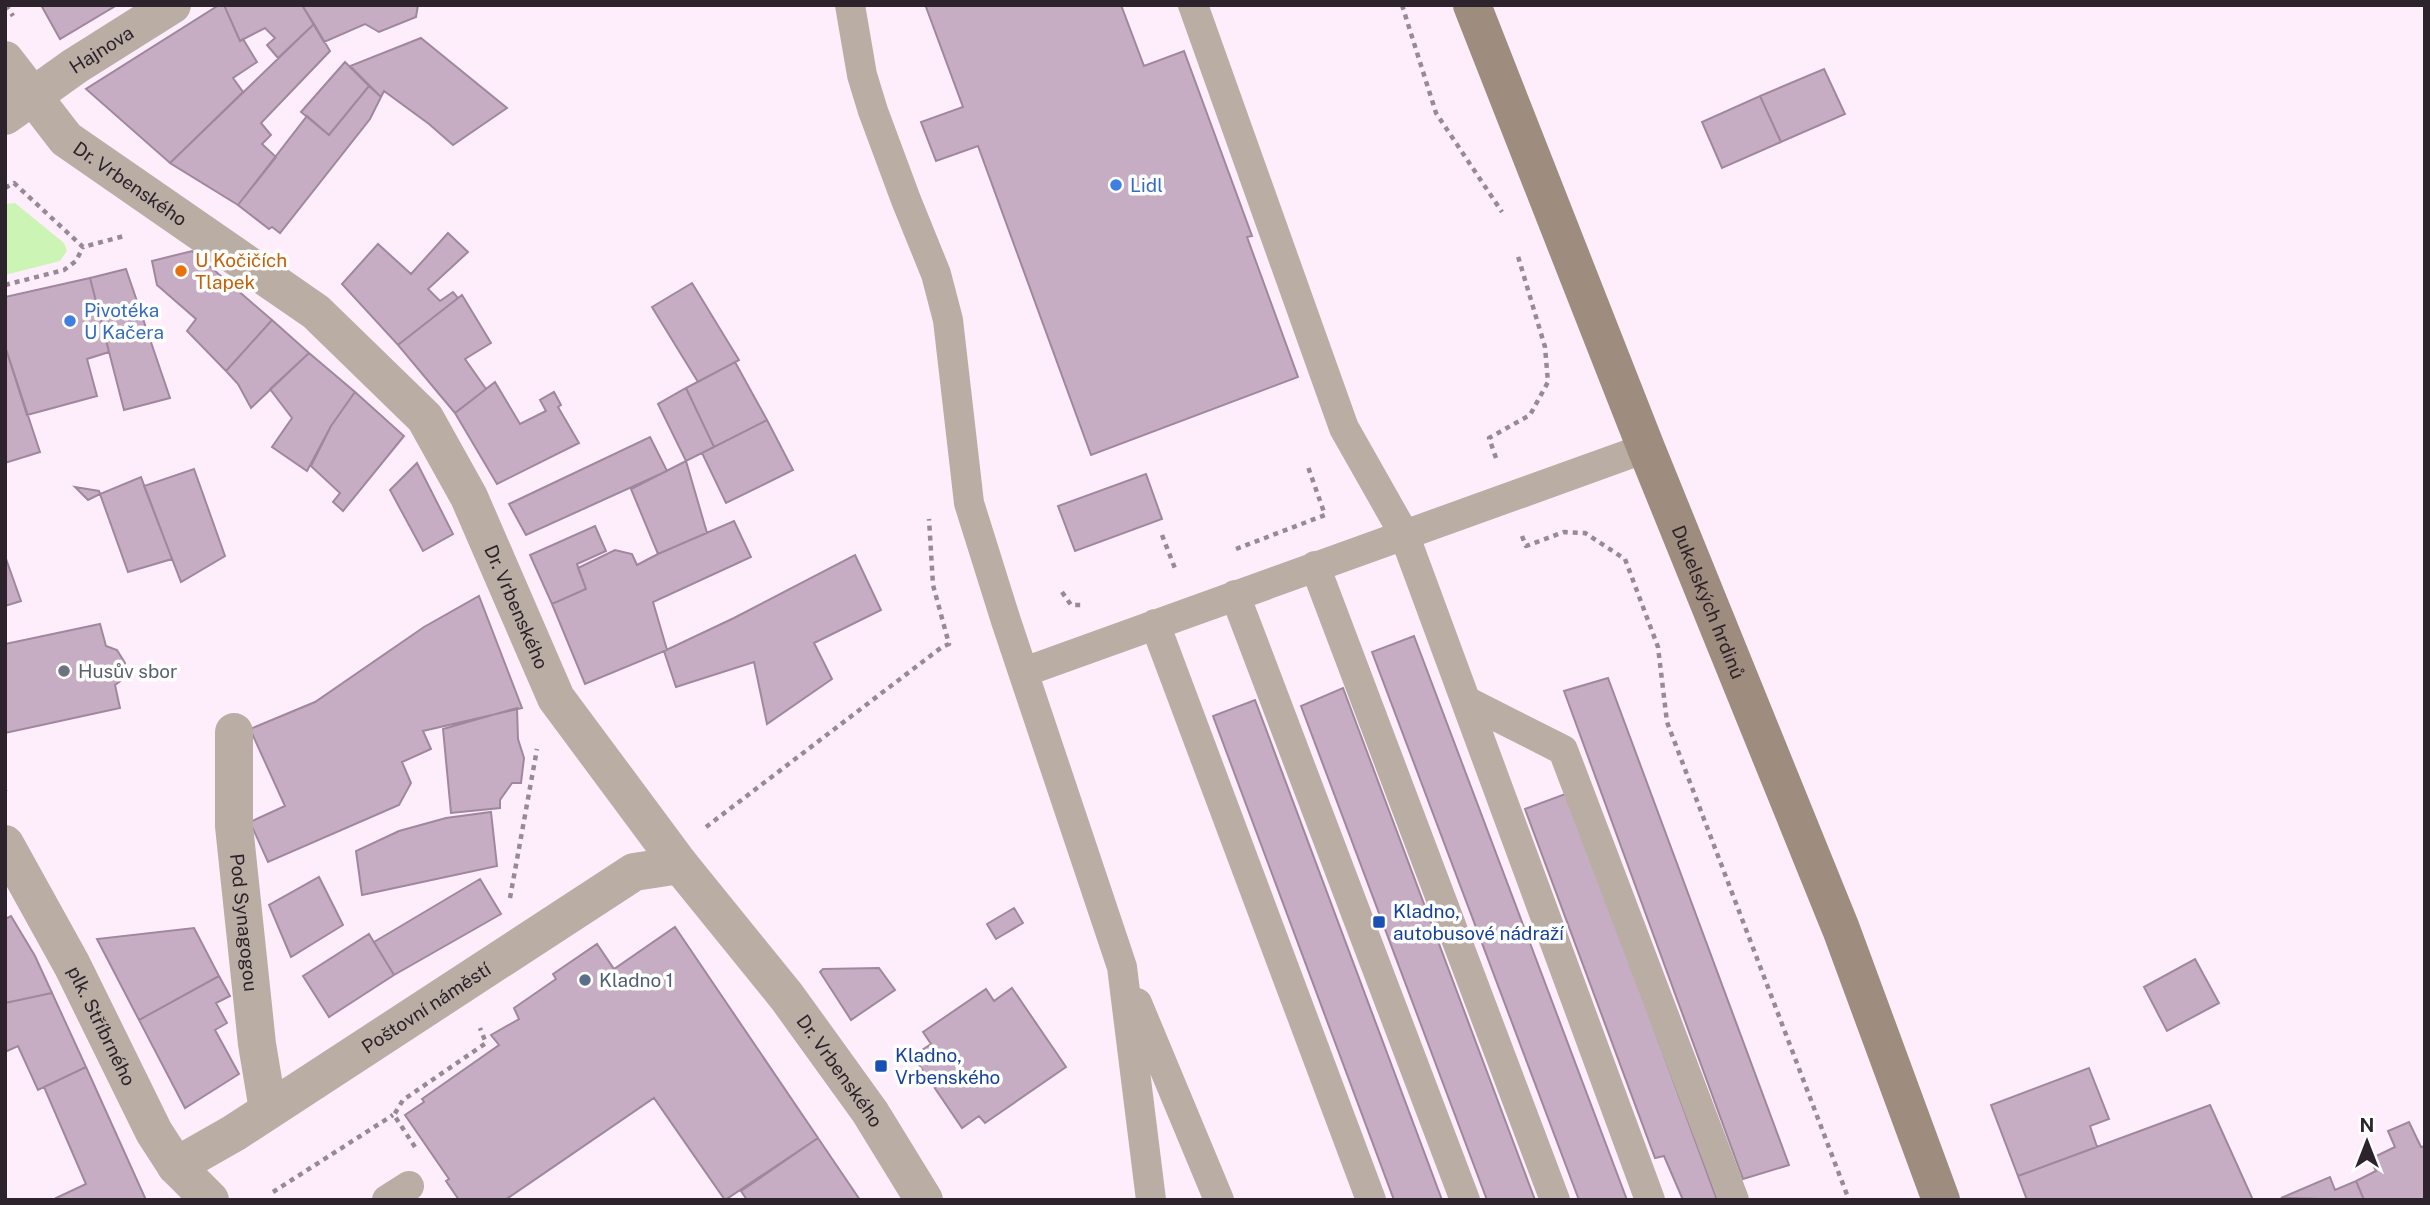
<svg xmlns="http://www.w3.org/2000/svg" width="2430" height="1205" viewBox="0 0 2430 1205" font-family="'Public Sans',sans-serif">
<rect width="100%" height="100%" fill="#feeefc"/>
<path fill="#ccf4b4" d="M 15,203 L 64,243 L 67,251 L 60,261 L 5,275 L 5,204 Z"/>
<path fill="#c7adc4" stroke="#a0879d" stroke-width="2" d="M 41,5 L 117,5 L 60,39 Z
M 219,5 L 224,5 L 240,41 L 243,39 L 257,62 L 233,78 L 243,92 L 170,163 L 86,89 Z
M 224,5 L 302,5 L 314,24 L 278,58 L 267,45 L 275,38 L 265,28 L 240,41 Z
M 302,5 L 418,5 L 416,17 L 379,32 L 365,24 L 324,42 Z
M 929,5 L 1121,5 L 1144,66 L 1184,51 L 1252,236 L 1247,237 L 1298,377 L 1091,455 L 978,146 L 936,161 L 921,122 L 963,107 L 926,7 Z
M 314,24 L 330,51 L 261,123 L 271,135 L 262,144 L 276,157 L 238,205 L 170,163 Z
M 421,38 L 507,108 L 453,145 L 429,124 L 384,91 L 381,97 L 350,66 Z
M 345,62 L 369,86 L 329,135 L 301,112 Z
M 1824,69 L 1845,114 L 1781,142 L 1760,96 Z
M 369,86 L 381,97 L 370,119 L 280,233 L 272,227 L 269,229 L 238,205 L 307,116 L 329,135 Z
M 1760,96 L 1781,142 L 1722,168 L 1702,122 Z
M 448,233 L 468,252 L 428,289 L 440,301 L 453,292 L 458,298 L 398,345 L 342,284 L 378,244 L 411,274 Z
M 192,251 L 272,320 L 226,371 L 187,331 L 196,319 L 157,285 L 152,261 Z
M 126,269 L 170,398 L 124,410 L 90,278 Z
M 90,278 L 109,352 L 87,359 L 97,396 L 27,415 L 5,346 L 5,297 Z
M 692,283 L 739,360 L 698,382 L 652,307 Z
M 462,295 L 491,343 L 465,359 L 486,389 L 455,413 L 398,345 Z
M 272,320 L 309,353 L 251,408 L 238,384 L 226,371 Z
M 5,346 L 40,452 L 5,463 Z
M 309,353 L 355,392 L 331,426 L 307,471 L 272,447 L 292,418 L 270,389 Z
M 735,362 L 767,420 L 714,447 L 686,388 Z
M 495,382 L 520,424 L 546,411 L 540,400 L 554,392 L 561,405 L 558,407 L 579,443 L 497,484 L 455,413 Z
M 686,388 L 714,447 L 686,461 L 658,404 Z
M 355,392 L 404,436 L 343,511 L 333,502 L 340,493 L 311,466 L 331,426 Z
M 767,420 L 793,470 L 726,503 L 702,453 Z
M 650,437 L 667,471 L 526,535 L 509,504 Z
M 686,461 L 707,533 L 658,554 L 631,489 Z
M 417,463 L 453,534 L 423,551 L 390,490 Z
M 194,469 L 225,556 L 181,582 L 144,486 Z
M 1146,474 L 1162,519 L 1075,551 L 1058,506 Z
M 141,477 L 172,559 L 128,572 L 100,494 Z
M 75,487 L 99,491 L 100,494 L 88,500 Z
M 734,521 L 751,557 L 653,602 L 667,650 L 585,684 L 552,604 L 586,589 L 578,568 L 615,550 L 632,554 L 637,565 L 658,554 Z
M 595,526 L 606,551 L 577,564 L 586,589 L 552,604 L 530,555 Z
M 855,555 L 881,610 L 814,643 L 832,679 L 767,724 L 754,662 L 676,687 L 664,651 L 734,618 Z
M 5,556 L 21,601 L 5,606 Z
M 479,596 L 522,708 L 423,731 L 431,749 L 402,762 L 411,783 L 399,805 L 268,862 L 250,822 L 285,806 L 250,729 L 315,702 L 424,627 Z
M 100,624 L 106,646 L 117,650 L 125,663 L 122,680 L 115,685 L 120,708 L 5,733 L 5,644 Z
M 1414,636 L 1627,1200 L 1579,1200 L 1372,652 Z
M 1608,678 L 1789,1165 L 1743,1179 L 1564,691 Z
M 1343,688 L 1535,1200 L 1487,1200 L 1301,706 Z
M 1255,700 L 1442,1200 L 1394,1200 L 1213,716 Z
M 517,708 L 518,739 L 524,758 L 521,783 L 512,783 L 500,800 L 500,808 L 451,813 L 443,729 Z
M 1568,793 L 1717,1200 L 1683,1200 L 1664,1156 L 1655,1158 L 1525,809 Z
M 491,812 L 497,866 L 362,895 L 356,851 L 399,831 L 446,818 Z
M 319,877 L 343,925 L 291,957 L 269,905 Z
M 480,879 L 501,914 L 394,975 L 374,942 Z
M 1014,908 L 1023,923 L 996,939 L 987,924 Z
M 11,916 L 35,956 L 52,993 L 5,1003 L 5,919 Z
M 675,927 L 818,1138 L 725,1200 L 654,1098 L 505,1200 L 459,1200 L 446,1181 L 449,1179 L 405,1115 L 424,1102 L 422,1099 L 499,1045 L 491,1035 L 519,1019 L 514,1008 L 556,979 L 553,974 L 597,944 L 614,969 Z
M 194,928 L 219,976 L 139,1020 L 97,939 Z
M 369,934 L 394,975 L 329,1017 L 303,976 Z
M 2195,959 L 2219,1003 L 2167,1031 L 2144,987 Z
M 879,968 L 895,990 L 851,1020 L 820,972 L 823,969 Z
M 219,976 L 230,996 L 216,1003 L 227,1023 L 215,1030 L 239,1074 L 185,1108 L 139,1020 Z
M 1012,988 L 1066,1067 L 985,1123 L 979,1116 L 962,1128 L 913,1056 L 931,1044 L 923,1032 L 986,989 L 994,1001 Z
M 52,993 L 86,1067 L 38,1090 L 18,1046 L 5,1052 L 5,1003 Z
M 86,1067 L 146,1200 L 57,1200 L 56,1198 L 86,1184 L 44,1087 Z
M 2089,1068 L 2109,1119 L 2090,1126 L 2097,1147 L 2018,1176 L 1991,1105 Z
M 2210,1105 L 2253,1200 L 2027,1200 L 2018,1176 Z
M 2409,1122 L 2421,1147 L 2425,1146 L 2425,1200 L 2364,1200 L 2356,1181 L 2376,1171 L 2370,1159 L 2395,1147 L 2388,1131 Z
M 818,1138 L 860,1200 L 747,1200 L 741,1191 Z
M 2330,1177 L 2335,1190 L 2356,1181 L 2364,1200 L 2281,1198 Z"/>
<g fill="none" stroke-linecap="round" stroke-linejoin="round">
<path stroke="#978a95" stroke-width="4.5" stroke-dasharray="5 5" stroke-linecap="butt" d="M 6,5 L 13,16
M 1402,5 L 1436,113 L 1502,212
M 5,188 L 14,183 L 83,247 L 124,236
M 5,285 L 64,270 L 76,261 L 83,247
M 1496,458 L 1489,438 L 1530,415 L 1548,382 L 1545,347 L 1517,253
M 1162,535 L 1176,571
M 1522,536 L 1526,546 L 1564,532 L 1585,533 L 1625,559 L 1658,647 L 1667,722 L 1849,1200
M 1236,549 L 1325,515 L 1307,464
M 1062,592 L 1071,605 L 1083,605
M 5,791 L 6,792
M 706,827 L 942,647 L 949,644 L 933,585 L 929,519
M 510,898 L 537,749
M 415,1147 L 394,1115 L 403,1100 L 486,1043 L 480,1028
M 273,1192 L 393,1115"/>
<path stroke="#baaea4" stroke-width="30" d="M 850,5 L 862,75 L 873,111 L 906,200 L 936,274 L 948,320 L 969,503 L 1006,621 L 1122,967 L 1151,1200
M 1193,5 L 1344,428 L 1404,534 L 1650,1200
M 1315,566 L 1555,1200
M 1235,595 L 1465,1200
M 1155,624 L 1371,1200
M 1024,672 L 1646,448
M 1466,701 L 1563,750 L 1734,1200
M 1137,1003 L 1219,1200
M 387,1200 L 409,1186"/>
<g stroke="#baaea4" stroke-width="38">
<path id="s1" d="M 5,60 L 66,139 L 316,312 L 425,418 L 469,497 L 556,698 L 680,865 L 787,997 L 870,1112 L 924,1200"/>
<path id="s2" d="M 5,116 L 75,66 L 172,5"/>
<path id="s3" d="M 234,732 L 234,826 L 257,1044 L 268,1110"/>
<path id="s4" d="M 5,844 L 72,965 L 154,1132 L 176,1166 L 210,1200"/>
<path id="s5" d="M 176,1166 L 234,1133 L 634,872 L 680,865"/>
</g>
<path stroke="#9e8c7e" stroke-width="38" id="s6" d="M 1472,5 L 1646,448 L 1841,929 L 1941,1200"/>
</g>
<g fill="#3f7fe0" stroke="#fff" stroke-width="2.5">
<circle cx="1116" cy="185" r="7"/>
<circle cx="70" cy="321" r="7"/>
</g>
<circle fill="#e8710a" stroke="#fff" stroke-width="2.5" cx="181" cy="271" r="7"/>
<circle fill="#6b7280" stroke="#fff" stroke-width="2.5" cx="64" cy="671" r="7"/>
<g fill="#1a4fb4" stroke="#fff" stroke-width="2.5">
<rect x="1372" y="915" width="14" height="14" rx="3.5"/>
<rect x="874" y="1059" width="14" height="14" rx="3.5"/>
</g>
<circle fill="#5c6f8a" stroke="#fff" stroke-width="2.5" cx="585" cy="980" r="7"/>
<g text-anchor="middle" stroke-width="7" stroke-linejoin="round" paint-order="stroke">
<g font-size="19" fill="#2d232c" stroke="#fff">
<text dy="7" stroke="none"><textPath href="#s2" startOffset="117">Hajnova</textPath></text>
<text dy="7" stroke="none"><textPath href="#s1" startOffset="178">Dr. Vrbenského</textPath></text>
<text dy="7" stroke="none"><textPath href="#s6" startOffset="642">Dukelských hrdinů</textPath></text>
<text dy="7" stroke="none"><textPath href="#s1" startOffset="766">Dr. Vrbenského</textPath></text>
<text dy="7" stroke="none"><textPath href="#s3" startOffset="191">Pod Synagogou</textPath></text>
<text dy="7" stroke="none"><textPath href="#s5" startOffset="296">Poštovní náměstí</textPath></text>
<text dy="7" stroke="none"><textPath href="#s4" startOffset="206">plk. Stříbrného</textPath></text>
<text dy="7" stroke="none"><textPath href="#s1" startOffset="1334">Dr. Vrbenského</textPath></text>
</g>
<g font-size="19" fill="#366cbe" stroke="#fff" text-anchor="start">
<text x="1130" y="192">Lidl</text>
<text x="84" y="317">Pivotéka<tspan x="84" dy="22">U Kačera</tspan></text>
</g>
<g font-size="19" fill="#c56008" stroke="#fff" text-anchor="start">
<text x="195" y="267">U Kočičích<tspan x="195" dy="22">Tlapek</tspan></text>
</g>
<g font-size="19" fill="#5b616d" stroke="#fff" text-anchor="start">
<text x="78" y="678">Husův sbor</text>
</g>
<g font-size="19" fill="#164399" stroke="#fff" text-anchor="start">
<text x="1393" y="918">Kladno,<tspan x="1393" dy="22">autobusové nádraží</tspan></text>
<text x="895" y="1062">Kladno,<tspan x="895" dy="22">Vrbenského</tspan></text>
</g>
<g font-size="19" fill="#4e5e75" stroke="#fff" text-anchor="start">
<text x="599" y="987">Kladno 1</text>
</g>
</g>
<rect width="2430" height="1205" fill="none" stroke="#2d232c" stroke-width="14"/>
<g transform="translate(2367 1142)" stroke="#ffffff" stroke-width="5" paint-order="stroke">
<path d="M0-5L12 26L0 18L-12 26Z" fill="#2d232c"/>
<text y="-10" font-size="19" font-weight="bold" text-anchor="middle" fill="#2d232c">N</text>
</g>
</svg>
